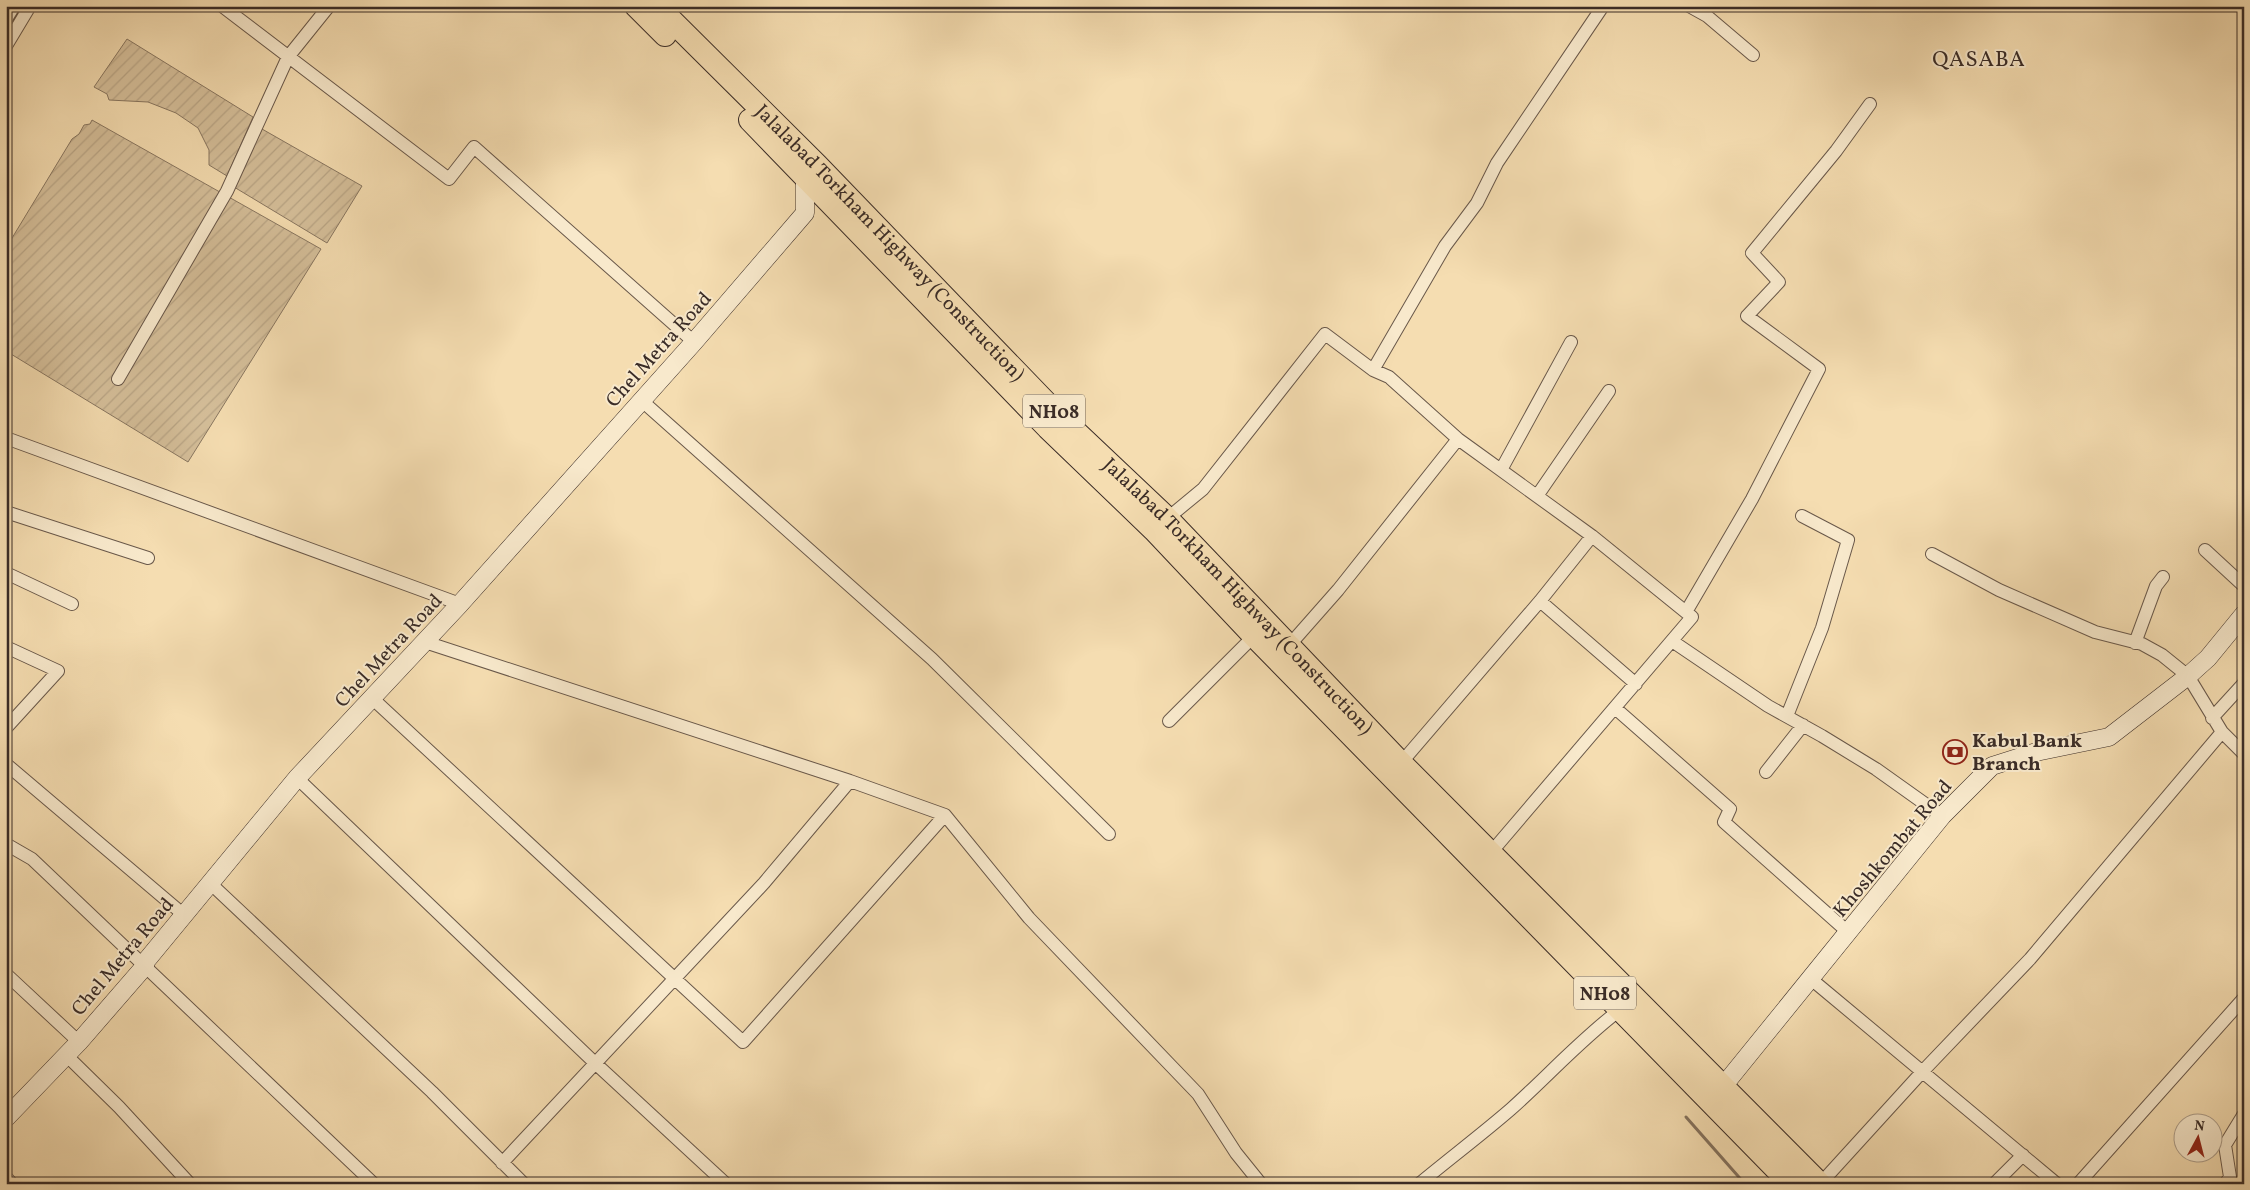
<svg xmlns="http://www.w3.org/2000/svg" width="2250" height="1190" viewBox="0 0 2250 1190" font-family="Vollkorn,serif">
<defs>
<pattern id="garden-furrows" width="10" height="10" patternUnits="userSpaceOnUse" patternTransform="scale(1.25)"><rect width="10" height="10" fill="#d5bf9a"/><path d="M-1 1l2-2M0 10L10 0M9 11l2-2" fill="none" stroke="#b8a485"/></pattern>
</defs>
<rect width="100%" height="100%" fill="#f5ddb1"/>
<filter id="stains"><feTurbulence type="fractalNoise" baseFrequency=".004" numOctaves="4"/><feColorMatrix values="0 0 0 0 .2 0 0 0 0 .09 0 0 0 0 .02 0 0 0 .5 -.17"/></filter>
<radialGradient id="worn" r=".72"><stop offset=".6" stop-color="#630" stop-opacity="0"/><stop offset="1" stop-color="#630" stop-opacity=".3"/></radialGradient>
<path fill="url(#garden-furrows)" stroke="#887660" d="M 127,39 L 253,117 L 227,176 L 209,165 L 209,150 L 198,128 L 176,113 L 148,102 L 109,100 L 107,94 L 94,87 Z
M 92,120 L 321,249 L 188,462 L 6,351 L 6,248 L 72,139 L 79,134 L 84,125 L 90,124 Z
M 262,129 L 362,186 L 327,243 L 234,187 Z"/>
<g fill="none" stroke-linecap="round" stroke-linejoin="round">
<path stroke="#84725e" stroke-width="3" d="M 1686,1117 L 1745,1184"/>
<defs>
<path id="street" d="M 222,6 L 449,179 L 474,147 L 694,342
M 1689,6 L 1707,16 L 1753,55
M 6,19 L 14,6
M 6,46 L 30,6
M 1373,370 L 1445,246 L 1477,203 L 1497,163 L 1603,6
M 118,379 L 227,191 L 288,57 L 329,6
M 641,400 L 932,659 L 1109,834
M 6,438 L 460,604
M 1501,470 L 1571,342
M 1537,496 L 1609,391
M 6,512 L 148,558
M 1163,522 L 1203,489 L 1325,334 L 1373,370 L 1389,377 L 1458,439 L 1592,536 L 1692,617 L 1488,856
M 2205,550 L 2244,586
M 1932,554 L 1999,590 L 2095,632 L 2142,644 L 2162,655 L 2188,676 L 2222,732 L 2244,754
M 6,573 L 72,604
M 1540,601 L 1636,684
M 1686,612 L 1752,499 L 1819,369 L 1747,316 L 1779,282 L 1752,253 L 1836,151 L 1870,104
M 1672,641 L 1768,706 L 1822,736 L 1876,769 L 1942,816
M 425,642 L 850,781 L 945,815 L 1029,918 L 1198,1094 L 1236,1153 L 1261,1184
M 2135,643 L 2156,586 L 2163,577
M 6,647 L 58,671 L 6,728
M 1286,649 L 1338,590 L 1458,439
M 373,699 L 743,1042 L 945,815
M 1615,708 L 1730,809 L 1724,822 L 1849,933
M 1787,716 L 1822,628 L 1848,540 L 1802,516
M 2212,718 L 2244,683
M 1169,721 L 1254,636
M 6,764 L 184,915
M 1396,766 L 1401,763 L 1540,601 L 1592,536
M 1766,772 L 1803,725
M 297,778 L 595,1063 L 726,1184
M 6,844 L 32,859 L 374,1184
M 210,883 L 432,1092 L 524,1184
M 6,974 L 79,1042
M 1811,979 L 2057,1184
M 66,1055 L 119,1107 L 190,1184
M 502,1163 L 764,883 L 850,781
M 6,1177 L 12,1184
M 1419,1184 C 1449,1159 1481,1135 1511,1109 C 1548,1076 1581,1039 1621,1009
M 1820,1184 L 1922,1072 L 2030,959 L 2222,732
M 1994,1184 L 2023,1155
M 2078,1184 L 2244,998
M 2225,1184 L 2230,1177 L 2225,1145 L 2244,1114"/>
<path id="secondary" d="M 805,213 L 805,177
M 1716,1095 L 1942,816 L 1992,766 L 2036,752 L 2109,737 L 2188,676 L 2208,658 L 2244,614
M 6,1118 L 79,1042 L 145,966 L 146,961 L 297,778 L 460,604 L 694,342 L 805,213"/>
<g id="highway">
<path d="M 636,6 L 665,35"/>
<path id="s1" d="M 657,6 L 817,165 L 1058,415 L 1167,518 L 1401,763 L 1820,1184"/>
<path d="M 750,120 L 1048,428 L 1154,530 L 1254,636 L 1791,1184"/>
</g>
</defs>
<use href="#street" stroke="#69584a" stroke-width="14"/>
<use href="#secondary" stroke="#3a2c27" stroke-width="19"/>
<use href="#highway" stroke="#3a2c27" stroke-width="24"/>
<use href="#street" stroke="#f8e9cc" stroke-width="12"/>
<use href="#secondary" stroke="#f8e9cc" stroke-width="18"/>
<use href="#highway" stroke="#f5ddb1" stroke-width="22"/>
</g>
<defs>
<symbol id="bank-ring" viewBox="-11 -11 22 22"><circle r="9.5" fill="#f8e9cc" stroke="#8f2418" stroke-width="1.5"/><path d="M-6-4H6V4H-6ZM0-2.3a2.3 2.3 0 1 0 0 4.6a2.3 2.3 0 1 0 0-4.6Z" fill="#8f2418"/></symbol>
</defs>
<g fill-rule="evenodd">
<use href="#bank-ring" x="1941" y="738" width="28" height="28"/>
</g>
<g text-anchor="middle" stroke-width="4" stroke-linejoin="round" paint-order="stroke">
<g fill="#f8e9cc" stroke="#736558" stroke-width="1">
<rect x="1023" y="394.5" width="62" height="33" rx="4"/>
<rect x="1574" y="976.5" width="62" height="33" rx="4"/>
</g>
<g font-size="19" font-weight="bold" fill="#3a2c27">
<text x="1054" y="418">NH08</text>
<text x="1605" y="1000">NH08</text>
</g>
<g font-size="20" fill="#3a2c27" stroke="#f8e9cc">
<text dy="7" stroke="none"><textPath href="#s1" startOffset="332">Jalalabad Torkham Highway (Construction)</textPath></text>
<text transform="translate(658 349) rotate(-48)" y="7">Chel Metra Road</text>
<text dy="7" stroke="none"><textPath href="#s1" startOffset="828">Jalalabad Torkham Highway (Construction)</textPath></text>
<text transform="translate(388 650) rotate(-47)" y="7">Chel Metra Road</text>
<text transform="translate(1892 848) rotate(-50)" y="7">Khoshkombat Road</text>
<text transform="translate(122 956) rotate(-50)" y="7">Chel Metra Road</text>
</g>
<g font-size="20" font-weight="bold" fill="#3a2c27" stroke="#f8e9cc" text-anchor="start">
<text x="1972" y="747">Kabul Bank<tspan x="1972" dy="23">Branch</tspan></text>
</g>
<g font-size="22" letter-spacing="1" fill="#3a2c27" stroke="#f8e9cc">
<text x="1979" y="66">QASABA</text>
</g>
</g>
<rect width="2250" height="1190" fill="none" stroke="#f5ddb1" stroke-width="25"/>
<rect x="8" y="8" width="2235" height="1175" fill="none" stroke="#3a2c27" stroke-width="2.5"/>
<rect x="12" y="12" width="2225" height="1165" fill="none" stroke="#3a2c27"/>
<g transform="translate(2198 1138) rotate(7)"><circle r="24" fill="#f8e9cc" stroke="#ac9d8a"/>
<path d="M0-4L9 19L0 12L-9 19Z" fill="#8f2418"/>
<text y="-8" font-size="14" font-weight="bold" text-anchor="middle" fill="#3a2c27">N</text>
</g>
<rect width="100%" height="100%" filter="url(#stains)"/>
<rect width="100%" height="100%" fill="url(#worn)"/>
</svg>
